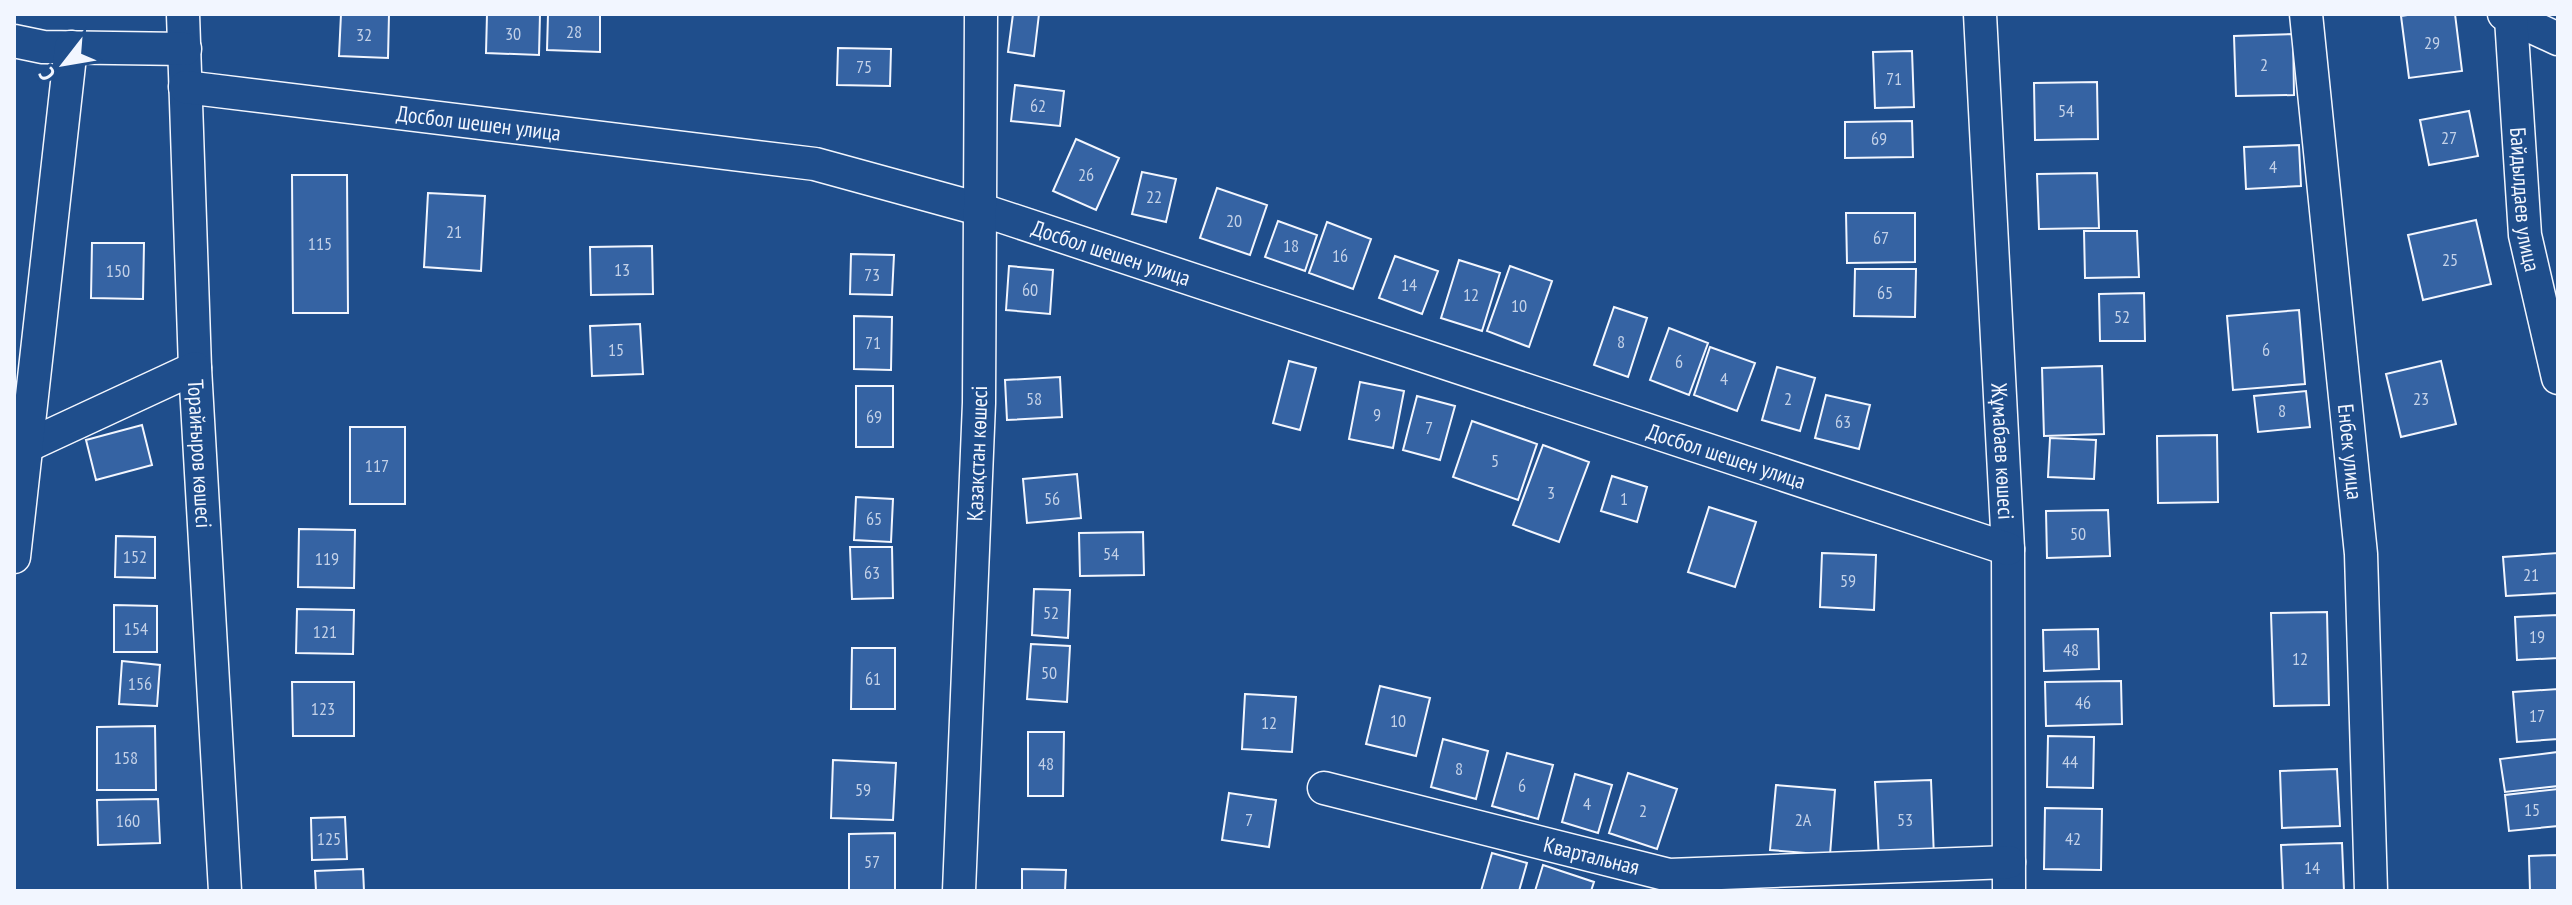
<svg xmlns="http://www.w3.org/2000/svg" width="2572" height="905" viewBox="0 0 2572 905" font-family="'PT Sans Narrow',sans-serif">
<rect width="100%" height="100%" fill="#1f4e8c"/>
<path fill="#3563a3" stroke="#f2f6ff" stroke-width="2" d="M 341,14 L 389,14 L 388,58 L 339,56 Z
M 487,14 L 540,14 L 539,55 L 486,53 Z
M 548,14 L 600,14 L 600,52 L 547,50 Z
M 1013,14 L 1039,14 L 1034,56 L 1008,52 Z
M 2414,14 L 2455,14 L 2462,71 L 2409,78 L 2401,16 Z
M 2293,34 L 2294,95 L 2236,96 L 2234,36 Z
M 838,48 L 891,49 L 890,86 L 837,85 Z
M 1912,51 L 1914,107 L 1875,108 L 1873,52 Z
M 2097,82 L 2098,139 L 2035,140 L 2034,83 Z
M 1015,85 L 1064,91 L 1060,126 L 1011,121 Z
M 2469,111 L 2478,156 L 2429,165 L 2420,120 Z
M 1912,121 L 1913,157 L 1845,158 L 1845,122 Z
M 1076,139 L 1119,158 L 1096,210 L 1053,191 Z
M 2299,145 L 2301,186 L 2246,189 L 2244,147 Z
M 1142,172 L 1176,179 L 1166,222 L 1132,214 Z
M 2097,173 L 2099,228 L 2039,229 L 2037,174 Z
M 292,175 L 347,175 L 348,313 L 293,313 Z
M 1217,188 L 1267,205 L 1250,255 L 1200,238 Z
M 428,193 L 485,196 L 481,271 L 424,267 Z
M 1846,213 L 1915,213 L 1915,262 L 1847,263 Z
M 2476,220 L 2491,284 L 2423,300 L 2408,235 Z
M 1278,221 L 1317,235 L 1305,271 L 1265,257 Z
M 1327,222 L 1371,239 L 1353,289 L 1309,273 Z
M 2084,231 L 2137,231 L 2139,277 L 2085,278 Z
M 92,243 L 144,243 L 143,299 L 91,298 Z
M 652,246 L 653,294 L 591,295 L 590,247 Z
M 851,254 L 894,255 L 892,295 L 850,294 Z
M 1395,256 L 1438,271 L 1422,314 L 1379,298 Z
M 1459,260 L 1500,273 L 1482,331 L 1441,318 Z
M 1009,266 L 1053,270 L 1050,314 L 1006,310 Z
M 1510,266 L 1552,281 L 1529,347 L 1487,331 Z
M 1855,269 L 1916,269 L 1915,317 L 1854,316 Z
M 2144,293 L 2145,341 L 2100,341 L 2099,294 Z
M 1614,307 L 1647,318 L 1628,377 L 1594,365 Z
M 2299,310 L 2305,384 L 2233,390 L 2227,316 Z
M 854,316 L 892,317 L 891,370 L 854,369 Z
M 640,324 L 643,374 L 592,376 L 590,326 Z
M 1669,328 L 1708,343 L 1689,395 L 1650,380 Z
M 1710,347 L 1755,363 L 1737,411 L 1694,395 Z
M 1289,361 L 1316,368 L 1300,430 L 1273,423 Z
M 2441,361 L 2456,424 L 2401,437 L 2386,374 Z
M 2102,366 L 2104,434 L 2044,436 L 2042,368 Z
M 1777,367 L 1815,378 L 1800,431 L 1762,420 Z
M 1060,377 L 1062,417 L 1007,420 L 1005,380 Z
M 1360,382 L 1404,391 L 1393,448 L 1349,439 Z
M 856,386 L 893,386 L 893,447 L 856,447 Z
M 2306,391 L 2310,427 L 2258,432 L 2254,396 Z
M 1826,395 L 1870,405 L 1859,449 L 1815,438 Z
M 1417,396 L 1455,406 L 1440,460 L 1403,450 Z
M 1472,421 L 1537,444 L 1518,500 L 1453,477 Z
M 142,425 L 152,465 L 96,480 L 86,440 Z
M 350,427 L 405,427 L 405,504 L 350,504 Z
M 2217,435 L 2218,502 L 2158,503 L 2157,436 Z
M 2050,438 L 2096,440 L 2094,479 L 2048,477 Z
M 1543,445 L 1589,462 L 1559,542 L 1513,525 Z
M 1077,474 L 1081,518 L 1027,523 L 1023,479 Z
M 1612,476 L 1647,487 L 1637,522 L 1601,511 Z
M 856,497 L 893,499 L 891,542 L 854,540 Z
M 1709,507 L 1756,522 L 1735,587 L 1688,572 Z
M 2108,510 L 2110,556 L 2047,558 L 2046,511 Z
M 299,529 L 355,530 L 354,588 L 298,587 Z
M 1143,532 L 1144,575 L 1080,576 L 1079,533 Z
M 116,536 L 155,537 L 155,578 L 115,577 Z
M 850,547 L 892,547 L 893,598 L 852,599 Z
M 1822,553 L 1876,555 L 1874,610 L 1820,607 Z
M 2558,553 L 2558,593 L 2506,596 L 2503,557 Z
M 1034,589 L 1070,590 L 1068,638 L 1032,635 Z
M 114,605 L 157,606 L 157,652 L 114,652 Z
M 297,609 L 354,610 L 353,654 L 296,653 Z
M 2327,612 L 2329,705 L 2274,706 L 2271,613 Z
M 2558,615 L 2558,658 L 2517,660 L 2515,617 Z
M 2098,629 L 2099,669 L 2044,671 L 2043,630 Z
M 1031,644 L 1070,646 L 1067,702 L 1027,699 Z
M 852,648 L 895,648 L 895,709 L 851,709 Z
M 122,661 L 160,665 L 157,706 L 119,704 Z
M 2121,681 L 2122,724 L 2046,726 L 2045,682 Z
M 292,682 L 354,682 L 354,736 L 293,736 Z
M 1380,686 L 1430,698 L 1416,756 L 1366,744 Z
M 2558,689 L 2558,739 L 2517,742 L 2513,692 Z
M 1245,694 L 1296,697 L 1292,752 L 1242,749 Z
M 155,726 L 156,790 L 97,790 L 97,727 Z
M 1028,732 L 1064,732 L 1063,796 L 1028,796 Z
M 2048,736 L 2094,737 L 2093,788 L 2047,787 Z
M 1443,739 L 1488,751 L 1476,799 L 1431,787 Z
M 2558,752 L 2558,786 L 2505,792 L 2500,759 Z
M 1507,753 L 1553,765 L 1538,819 L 1492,806 Z
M 833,760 L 896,763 L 893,820 L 831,818 Z
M 2337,769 L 2340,826 L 2282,828 L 2280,771 Z
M 1628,773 L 1677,789 L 1657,849 L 1609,833 Z
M 1575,774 L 1612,785 L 1598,833 L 1562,822 Z
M 1931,780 L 1934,858 L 1879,860 L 1875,782 Z
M 1776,785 L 1835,790 L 1830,855 L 1770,850 Z
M 2558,789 L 2558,826 L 2509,831 L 2505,795 Z
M 1229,793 L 1276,800 L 1269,847 L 1222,840 Z
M 158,799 L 160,843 L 98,845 L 97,800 Z
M 2045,808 L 2102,809 L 2101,870 L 2044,869 Z
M 345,817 L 347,859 L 312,860 L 311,818 Z
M 895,833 L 895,891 L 849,891 L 849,834 Z
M 2342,843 L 2344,891 L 2283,891 L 2281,845 Z
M 1492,853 L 1527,863 L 1519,891 L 1481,891 Z
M 2558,855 L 2558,891 L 2530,891 L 2529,856 Z
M 1543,865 L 1594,882 L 1591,891 L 1535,891 Z
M 363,869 L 364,891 L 316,891 L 315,871 Z
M 1022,869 L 1066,870 L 1065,891 L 1022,891 Z"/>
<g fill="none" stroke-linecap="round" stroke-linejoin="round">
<defs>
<g id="minor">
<path id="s1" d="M 183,14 L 195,368 L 225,891"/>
<path id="s2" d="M 1980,14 L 2008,549 L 2009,891"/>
<path id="s3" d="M 2306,14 L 2361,554 L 2371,891"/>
<path d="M 2504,14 L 2558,39"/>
<path id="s4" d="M 2511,18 L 2525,235 L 2558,378"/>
<path d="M 14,41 L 43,47 L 185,49"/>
<path id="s5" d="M 185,87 L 815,164 L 979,209 L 2008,549"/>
<path d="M 27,446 L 195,368"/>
<path d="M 14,557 L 71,47"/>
<path id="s6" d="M 1324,788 L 1669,875 L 2009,862"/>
<path id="s7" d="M 959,891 L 979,403 L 981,14"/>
</g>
</defs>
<use href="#minor" stroke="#f2f6ff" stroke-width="35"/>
<use href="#minor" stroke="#1f4e8c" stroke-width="32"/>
</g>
<g text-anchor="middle" stroke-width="6" stroke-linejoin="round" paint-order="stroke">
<g font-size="18" fill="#c3d1e8">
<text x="574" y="38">28</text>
<text x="513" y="40">30</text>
<text x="364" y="41">32</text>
<text x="2432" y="49">29</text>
<text x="2264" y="71">2</text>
<text x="864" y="73">75</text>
<text x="1894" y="85">71</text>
<text x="1038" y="112">62</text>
<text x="2066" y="117">54</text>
<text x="2449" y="144">27</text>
<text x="1879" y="145">69</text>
<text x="2273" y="173">4</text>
<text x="1086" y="181">26</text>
<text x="1154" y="203">22</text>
<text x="1234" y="227">20</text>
<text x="454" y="238">21</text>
<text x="1881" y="244">67</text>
<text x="320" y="250">115</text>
<text x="1291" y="252">18</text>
<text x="1340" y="262">16</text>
<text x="2450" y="266">25</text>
<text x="622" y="276">13</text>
<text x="118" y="277">150</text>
<text x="872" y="281">73</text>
<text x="1409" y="291">14</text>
<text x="1030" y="296">60</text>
<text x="1885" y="299">65</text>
<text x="1471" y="301">12</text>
<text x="1519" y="312">10</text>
<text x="2122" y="323">52</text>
<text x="1621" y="348">8</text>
<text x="873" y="349">71</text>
<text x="616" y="356">15</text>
<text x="2266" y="356">6</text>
<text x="1679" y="368">6</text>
<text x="1724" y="385">4</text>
<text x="1034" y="405">58</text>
<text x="1788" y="405">2</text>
<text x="2421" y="405">23</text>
<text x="2282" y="417">8</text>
<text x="1377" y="421">9</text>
<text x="874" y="423">69</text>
<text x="1843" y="428">63</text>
<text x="1429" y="434">7</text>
<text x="1495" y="467">5</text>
<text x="377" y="472">117</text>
<text x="1551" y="499">3</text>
<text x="1052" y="505">56</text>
<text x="1624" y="505">1</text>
<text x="874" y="525">65</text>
<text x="2078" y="540">50</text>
<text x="1111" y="560">54</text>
<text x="135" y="563">152</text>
<text x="327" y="565">119</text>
<text x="872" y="579">63</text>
<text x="2531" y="581">21</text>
<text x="1848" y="587">59</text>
<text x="1051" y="619">52</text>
<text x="136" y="635">154</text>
<text x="325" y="638">121</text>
<text x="2537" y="643">19</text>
<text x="2071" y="656">48</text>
<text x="2300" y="665">12</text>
<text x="1049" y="679">50</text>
<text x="873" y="685">61</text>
<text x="140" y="690">156</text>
<text x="2083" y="709">46</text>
<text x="323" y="715">123</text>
<text x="2537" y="722">17</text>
<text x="1398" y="727">10</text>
<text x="1269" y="729">12</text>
<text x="126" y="764">158</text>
<text x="2070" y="768">44</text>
<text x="1046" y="770">48</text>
<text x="1459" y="775">8</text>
<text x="1522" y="792">6</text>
<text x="863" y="796">59</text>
<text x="1587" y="810">4</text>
<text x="2532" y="816">15</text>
<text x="1643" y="817">2</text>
<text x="1249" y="826">7</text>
<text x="1803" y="826">2А</text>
<text x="1905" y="826">53</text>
<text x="128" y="827">160</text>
<text x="329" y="845">125</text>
<text x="2073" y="845">42</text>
<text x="872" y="868">57</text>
<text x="2312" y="874">14</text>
</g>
<g font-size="22" fill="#f2f6ff" stroke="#1f4e8c">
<text dy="8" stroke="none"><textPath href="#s5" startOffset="296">Досбол шешен улица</textPath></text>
<text dy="8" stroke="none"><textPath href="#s4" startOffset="182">Байдылдаев улица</textPath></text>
<text dy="8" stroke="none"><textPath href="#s5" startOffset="944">Досбол шешен улица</textPath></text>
<text dy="8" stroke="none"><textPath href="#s2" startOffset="438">Жұмабаев көшесі</textPath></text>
<text dy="8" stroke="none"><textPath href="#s3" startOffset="440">Енбек улица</textPath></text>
<text dy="8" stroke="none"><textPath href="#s1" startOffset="440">Торайғыров көшесі</textPath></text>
<text dy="8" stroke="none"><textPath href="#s7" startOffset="438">Қазақстан көшесі</textPath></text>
<text dy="8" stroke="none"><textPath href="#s5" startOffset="1592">Досбол шешен улица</textPath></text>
<text dy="8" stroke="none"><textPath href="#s6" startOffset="276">Квартальная</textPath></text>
</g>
</g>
<rect width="2572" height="905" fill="none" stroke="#f2f6ff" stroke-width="32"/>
<g transform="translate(64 64) rotate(239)" stroke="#1f4e8c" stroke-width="6" paint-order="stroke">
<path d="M0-6L14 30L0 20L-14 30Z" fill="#f2f6ff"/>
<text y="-12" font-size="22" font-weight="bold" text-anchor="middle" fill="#f2f6ff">С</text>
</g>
</svg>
